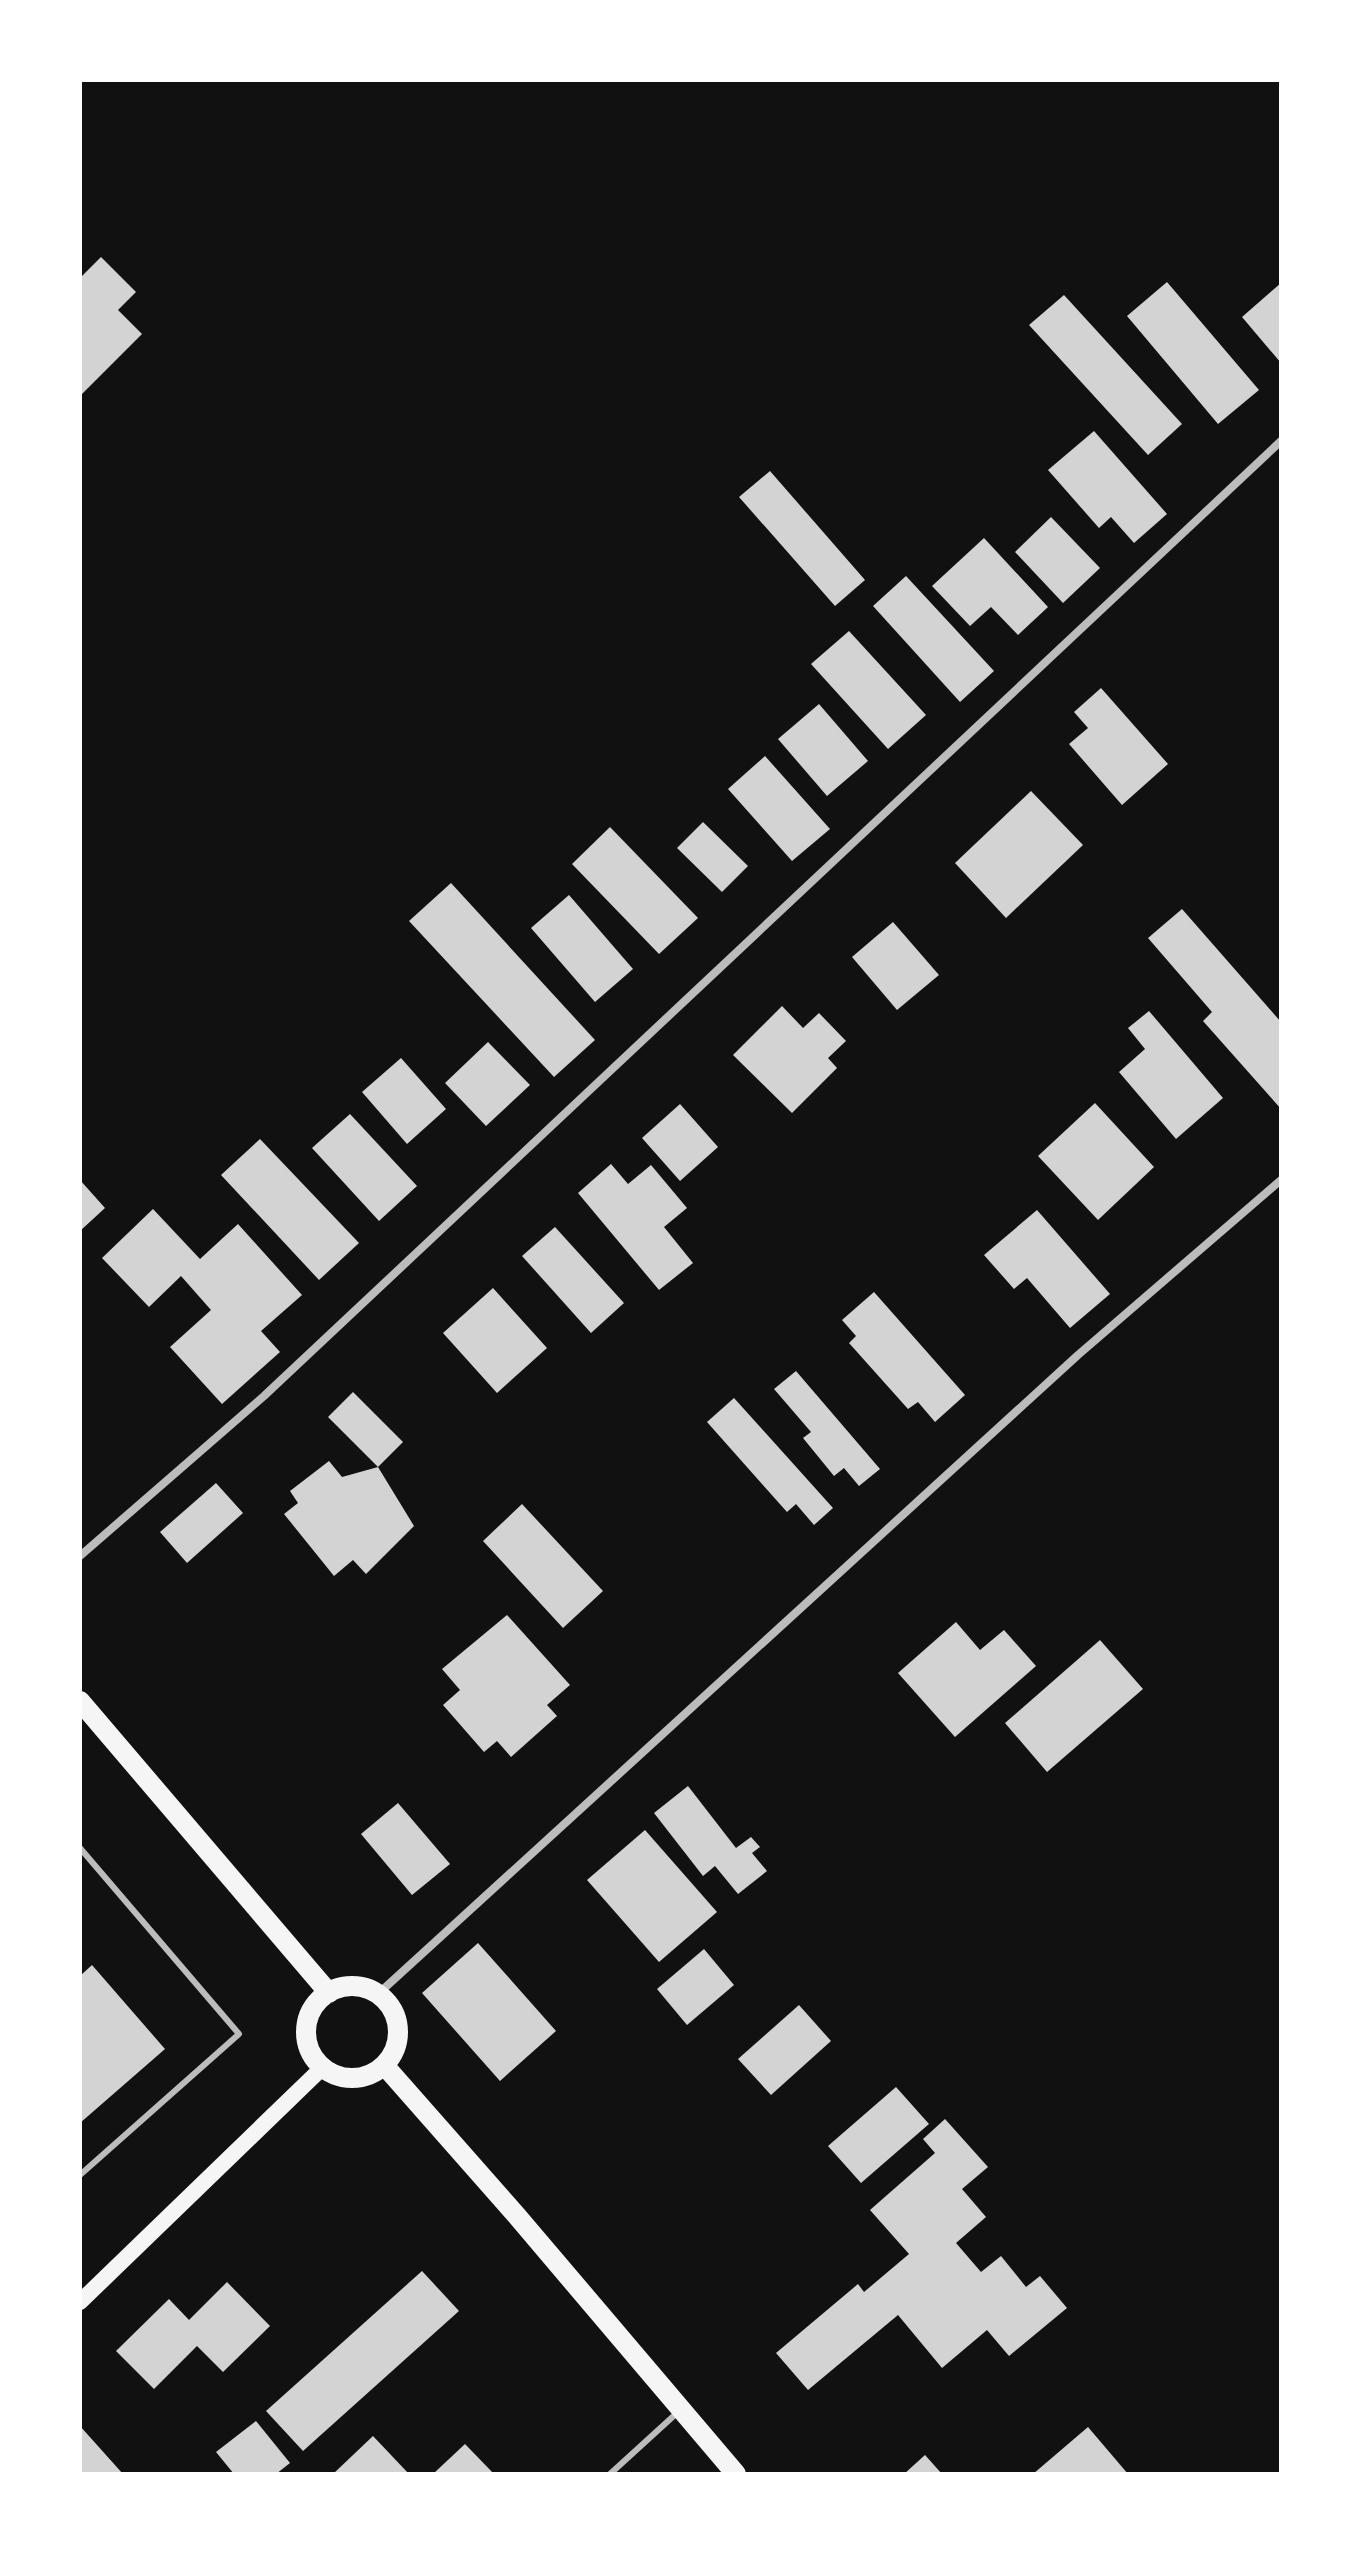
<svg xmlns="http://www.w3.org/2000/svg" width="1361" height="2554" viewBox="0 0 1361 2554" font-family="'PT Sans',sans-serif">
<rect width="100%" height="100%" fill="#111"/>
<path fill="#d3d3d3" d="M 101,257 L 136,292 L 118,310 L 142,334 L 82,394 L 80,392 L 80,278 Z
M 1167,282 L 1259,390 L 1218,424 L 1127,316 Z
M 1281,283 L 1281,363 L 1242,317 Z
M 1064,295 L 1182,424 L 1148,455 L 1029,325 Z
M 1094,431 L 1167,514 L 1134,543 L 1111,517 L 1099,528 L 1048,470 Z
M 770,471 L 865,580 L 835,606 L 739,497 Z
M 1051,517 L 1100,568 L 1063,603 L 1015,552 Z
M 984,538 L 1048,607 L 1018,635 L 991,607 L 970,626 L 932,586 Z
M 906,576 L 994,671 L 960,702 L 873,606 Z
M 849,631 L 926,715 L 888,749 L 811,664 Z
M 1101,688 L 1168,764 L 1122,805 L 1069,744 L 1088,728 L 1074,712 Z
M 819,704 L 868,761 L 827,796 L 778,739 Z
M 765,756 L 830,829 L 792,861 L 728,789 Z
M 1031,791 L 1083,845 L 1006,918 L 955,863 Z
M 703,822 L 748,866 L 722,892 L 677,848 Z
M 610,827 L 698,918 L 659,954 L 572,864 Z
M 451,883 L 595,1040 L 554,1077 L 409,921 Z
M 569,895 L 633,969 L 595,1002 L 531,928 Z
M 1182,909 L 1281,1022 L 1281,1109 L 1203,1021 L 1212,1012 L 1148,938 Z
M 893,922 L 939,975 L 897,1010 L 852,957 Z
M 782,1006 L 803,1028 L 819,1013 L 846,1041 L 828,1058 L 837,1068 L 792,1113 L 733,1055 Z
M 1149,1011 L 1223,1098 L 1176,1139 L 1119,1072 L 1145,1049 L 1128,1028 Z
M 488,1042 L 530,1085 L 486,1126 L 445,1083 Z
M 401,1058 L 446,1109 L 407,1144 L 362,1092 Z
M 1095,1103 L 1154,1167 L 1098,1220 L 1038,1156 Z
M 680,1104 L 718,1147 L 680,1181 L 642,1138 Z
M 350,1114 L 417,1186 L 379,1221 L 312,1148 Z
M 260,1139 L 359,1243 L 319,1280 L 221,1175 Z
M 611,1164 L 628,1184 L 651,1165 L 687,1208 L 664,1227 L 693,1263 L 659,1290 L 578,1193 Z
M 80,1180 L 105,1208 L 80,1231 Z
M 153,1209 L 200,1259 L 238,1224 L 302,1295 L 261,1331 L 280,1352 L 222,1404 L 170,1347 L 211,1310 L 181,1276 L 149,1307 L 102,1258 Z
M 1037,1210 L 1110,1294 L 1070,1328 L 1027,1278 L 1014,1289 L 984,1255 Z
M 555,1227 L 624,1303 L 591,1333 L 522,1256 Z
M 493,1288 L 547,1348 L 497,1393 L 443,1333 Z
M 874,1292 L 965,1395 L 935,1422 L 918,1402 L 908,1409 L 849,1343 L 856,1336 L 842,1320 Z
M 796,1371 L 880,1469 L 859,1486 L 844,1468 L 834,1476 L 803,1438 L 811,1432 L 774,1389 Z
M 353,1392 L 403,1442 L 378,1467 L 414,1526 L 366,1574 L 353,1560 L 334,1576 L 284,1514 L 298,1503 L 290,1491 L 329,1461 L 342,1477 L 378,1467 L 328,1417 Z
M 734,1398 L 833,1508 L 814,1525 L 796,1504 L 787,1512 L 707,1422 Z
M 216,1483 L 243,1513 L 187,1563 L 160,1532 Z
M 522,1504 L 603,1591 L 563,1628 L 483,1541 Z
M 507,1615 L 570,1685 L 547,1705 L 557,1716 L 511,1757 L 497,1741 L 484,1752 L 443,1705 L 460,1690 L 442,1669 Z
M 956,1622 L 980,1650 L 1004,1630 L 1036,1666 L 955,1737 L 898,1673 Z
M 1100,1640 L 1143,1689 L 1047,1772 L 1005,1723 Z
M 688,1786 L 736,1848 L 751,1837 L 760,1847 L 752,1853 L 767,1871 L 738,1894 L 715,1866 L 703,1876 L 654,1813 Z
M 398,1803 L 450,1864 L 412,1895 L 361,1834 Z
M 645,1830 L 717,1912 L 659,1962 L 587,1880 Z
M 478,1943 L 556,2031 L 500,2081 L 422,1993 Z
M 704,1949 L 734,1985 L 687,2025 L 657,1989 Z
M 92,1965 L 165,2049 L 80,2123 L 80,1976 Z
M 799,2005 L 831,2041 L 771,2095 L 738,2059 Z
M 896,2087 L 929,2124 L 861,2183 L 828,2146 Z
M 945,2119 L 988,2167 L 962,2189 L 986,2217 L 956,2243 L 981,2272 L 1001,2256 L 1026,2287 L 1040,2276 L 1067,2308 L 1009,2356 L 987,2330 L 942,2368 L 898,2315 L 808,2390 L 776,2353 L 858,2284 L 864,2292 L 909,2254 L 870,2210 L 935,2153 L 923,2139 Z
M 422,2271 L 459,2311 L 303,2451 L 266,2411 Z
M 227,2282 L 270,2326 L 223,2372 L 197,2346 L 154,2389 L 116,2351 L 169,2299 L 189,2320 Z
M 256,2421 L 290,2463 L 276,2474 L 234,2474 L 216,2452 Z
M 80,2426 L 123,2474 L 80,2474 Z
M 1088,2427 L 1128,2474 L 1033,2474 Z
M 373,2436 L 409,2474 L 333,2474 Z
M 465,2444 L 494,2474 L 433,2474 Z
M 925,2455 L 942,2474 L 904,2474 Z"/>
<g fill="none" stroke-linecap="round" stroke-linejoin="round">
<path stroke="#bcbcbc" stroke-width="6" d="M 80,1848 L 239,2034 L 80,2175
M 610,2474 L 678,2412"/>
<path stroke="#bcbcbc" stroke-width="8" d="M 80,1556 L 264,1396 L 1281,441
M 378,1994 L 1078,1355 L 1281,1180"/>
<path stroke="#f5f5f5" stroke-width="16" d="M 80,2302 L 322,2068"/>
<path stroke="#f5f5f5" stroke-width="20" d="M 80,1701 L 329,1993
M306 2032a46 46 0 1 1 92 0a46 46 0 1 1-92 0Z
M 384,2065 L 517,2216 L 736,2474"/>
</g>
<rect width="1361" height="2554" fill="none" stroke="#ffffff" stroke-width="164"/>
</svg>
